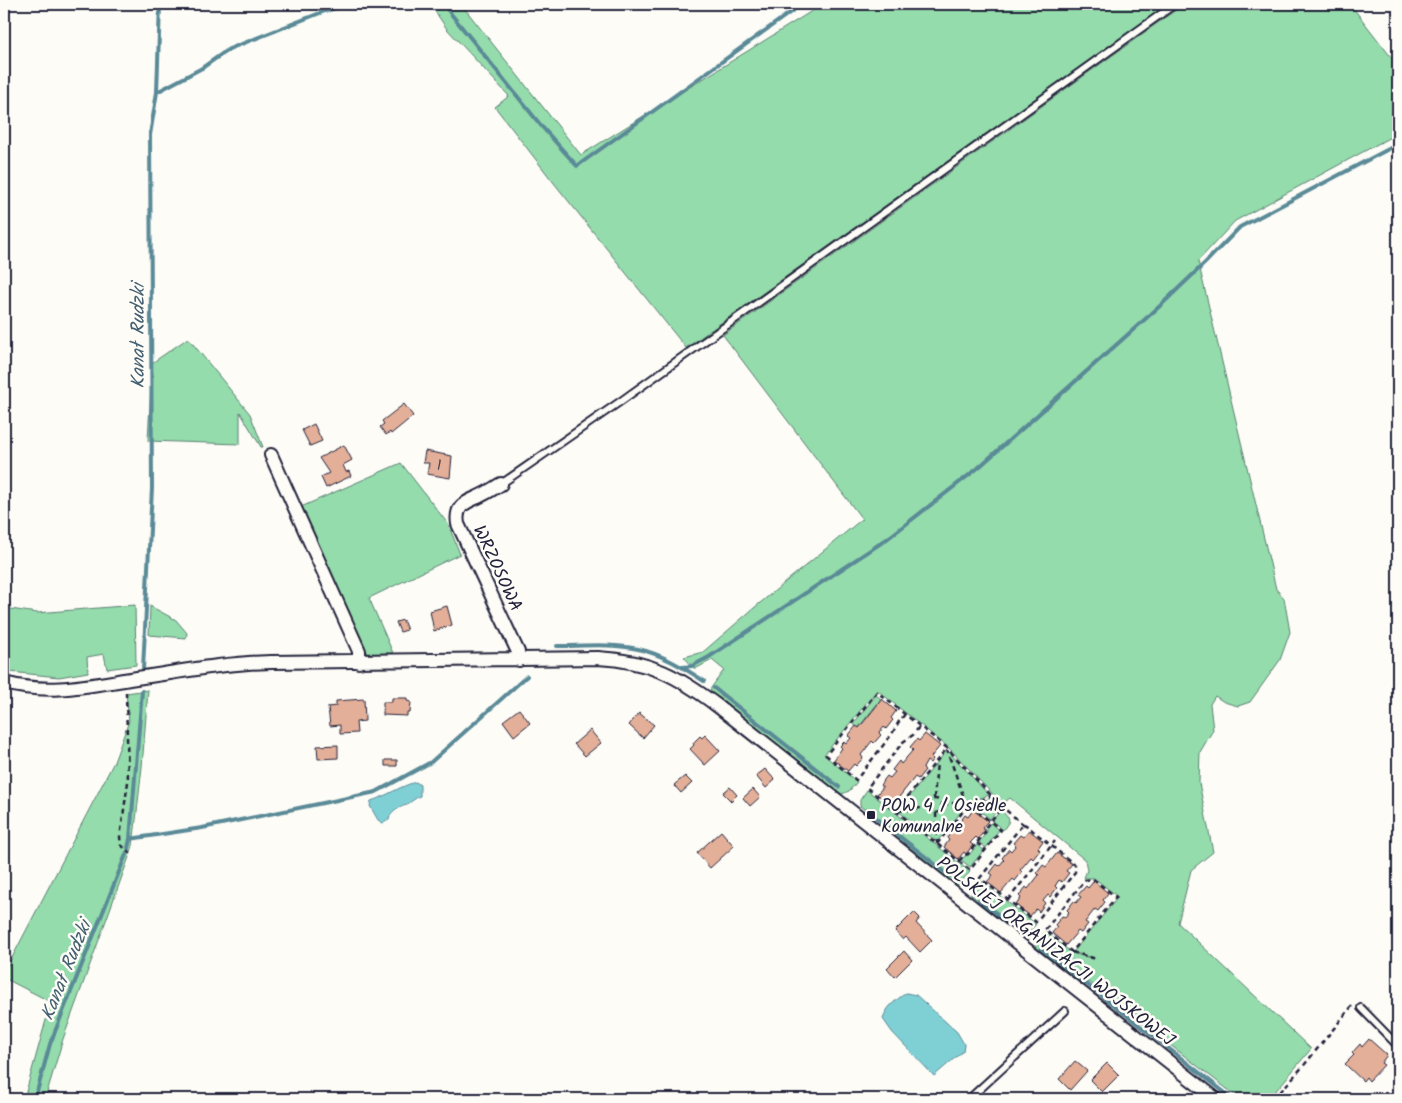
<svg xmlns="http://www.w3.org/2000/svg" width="1402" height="1103" viewBox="0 0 1402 1103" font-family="Kalam,sans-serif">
<rect width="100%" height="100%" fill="#fdfcf7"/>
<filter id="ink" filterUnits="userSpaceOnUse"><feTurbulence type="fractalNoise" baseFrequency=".02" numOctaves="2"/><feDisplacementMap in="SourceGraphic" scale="10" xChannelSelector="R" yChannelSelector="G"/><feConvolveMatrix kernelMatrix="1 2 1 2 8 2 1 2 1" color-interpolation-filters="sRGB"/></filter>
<g filter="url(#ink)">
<path fill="#94dcab" stroke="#5b7f73" d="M 430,4 L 461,4 L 581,155 L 823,4 L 1168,4 L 686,348 L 554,183 L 495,107 L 509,96 L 447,29 Z
M 1184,4 L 1350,4 L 1398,66 L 1398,133 L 1235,221 L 1198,261 L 1276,589 L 1284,598 L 1290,632 L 1280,660 L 1250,702 L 1238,706 L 1224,702 L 1215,696 L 1210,704 L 1213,730 L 1200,752 L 1199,783 L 1213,852 L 1191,870 L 1178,923 L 1311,1049 L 1269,1099 L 1240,1099 L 1089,982 L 1084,988 L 1034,948 L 1045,932 L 1072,953 L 1094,959 L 1073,952 L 1118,897 L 1094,878 L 1084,878 L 1087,870 L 1085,860 L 1010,798 L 1002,804 L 948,747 L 877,690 L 824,755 L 857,782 L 849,791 L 842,794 L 835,790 L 710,692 L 711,688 L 724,670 L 712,660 L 695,669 L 684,657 L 703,652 L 754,608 L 862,519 L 723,335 Z
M 188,338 L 250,414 L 263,447 L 261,447 L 240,412 L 240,444 L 148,441 L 152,363 Z
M 401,463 L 448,524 L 460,554 L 369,598 L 393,653 L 368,654 L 301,507 Z
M 135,605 L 136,665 L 107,669 L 104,654 L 87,657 L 88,672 L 59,677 L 10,672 L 4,669 L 4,608 L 37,613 Z
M 150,606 L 176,620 L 187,633 L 186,638 L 149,635 Z
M 148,690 L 142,767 L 133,846 L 63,1039 L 45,1099 L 24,1099 L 51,1002 L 4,978 L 4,973 L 114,762 L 129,721 L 126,693 Z
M 876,695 L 881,699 L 858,728 L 853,724 Z
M 947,750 L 989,795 L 969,802 L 937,842 L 898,811 Z
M 867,790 L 970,872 L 958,885 L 953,884 L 887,833 L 889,829 L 860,806 L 860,800 Z
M 992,798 L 1000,807 L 990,819 L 972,804 Z
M 1001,810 L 1009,819 L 1008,823 L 1003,830 L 992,821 Z
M 990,823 L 999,830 L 986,848 L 979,842 L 987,832 L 986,828 Z
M 977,845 L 984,850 L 970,867 L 961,860 L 965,856 L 969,855 Z
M 980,880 L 987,886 L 980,894 L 981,896 L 989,888 L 1036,924 C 1031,930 1027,939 1019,937 L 980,906 L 982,903 L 971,895 L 973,888 Z"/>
<path fill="#7fd0d5" stroke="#5a8a97" d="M 416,782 L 420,785 L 420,796 C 415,798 411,802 406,805 C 397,809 391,809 389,820 L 383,823 L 378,820 L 370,806 L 371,801 C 387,796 400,786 416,782 Z
M 906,993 L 916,995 L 957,1032 L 964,1044 L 963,1051 L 934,1076 L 892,1032 L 883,1019 C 886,1007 896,1000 906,993 Z"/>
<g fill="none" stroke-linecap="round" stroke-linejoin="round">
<path stroke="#5a8a97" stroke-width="4" d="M 443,4 L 543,128 L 577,166 L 802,4
M 157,92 L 202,68 L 229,49 L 325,11 L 350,4
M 557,646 C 583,646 612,643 638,649 C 662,654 684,668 704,681
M 683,667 L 692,666 L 709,657 L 887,539 L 978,468 L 1161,305 L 1205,263 L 1240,227 L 1398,144
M 143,669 L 152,488 L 150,135 L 157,92 L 160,4
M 714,688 L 839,787
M 866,810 L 950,876
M 130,839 L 202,828 L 376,792 L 431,762 L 527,676
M 128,848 L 130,839 L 142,691
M 979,900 L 1021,932
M 1041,948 L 1233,1099
M 35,1099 L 50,1044 L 127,852"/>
</g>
<path fill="#e4af98" stroke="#22223b" d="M 404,404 L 413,416 L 391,434 L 390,432 L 386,435 L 380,427 L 384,424 L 382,421 Z
M 314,424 L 322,441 L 310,446 L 302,430 Z
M 344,445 L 352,460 L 343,465 L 346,472 L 349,471 L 351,476 L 326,488 L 321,477 L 329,473 L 319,458 Z
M 425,451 L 452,456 L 450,478 L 427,474 L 429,463 L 423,463 Z
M 447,606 L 452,625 L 434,631 L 430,611 Z
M 403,620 L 407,630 L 400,632 L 396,622 Z
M 392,698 L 407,698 L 407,701 L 411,702 L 410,713 L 407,713 L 407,716 L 383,715 L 383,702 L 392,702 Z
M 364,699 L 365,721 L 356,722 L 357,733 L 340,734 L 340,725 L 330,726 L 328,707 L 336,706 L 336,701 Z
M 882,699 L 896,711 L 891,718 L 893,720 L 886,729 L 884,727 L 879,733 L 881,735 L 874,743 L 872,741 L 861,755 L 863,758 L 856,766 L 854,764 L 848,771 L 834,760 L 842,748 L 840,746 L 844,742 L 846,744 L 851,738 L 848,736 L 856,726 L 859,728 Z
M 519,709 L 530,723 L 514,736 L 503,721 Z
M 639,713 L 654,725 L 643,738 L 629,725 Z
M 590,730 L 601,743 L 585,756 L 574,744 Z
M 925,734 L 940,746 L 931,757 L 933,759 L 930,763 L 927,761 L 923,768 L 925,770 L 918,779 L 915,777 L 892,806 L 877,794 L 883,787 L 880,785 L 887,776 L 890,778 L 895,772 L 892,770 L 899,761 L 901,764 L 913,750 L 910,747 L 917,739 L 919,741 Z
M 705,735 L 720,751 L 705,765 L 690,749 L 694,745 L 693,743 L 700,736 L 702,738 Z
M 338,745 L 338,758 L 318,759 L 317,746 Z
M 385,760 L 397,760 L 397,766 L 385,766 Z
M 765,769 L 775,780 L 766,788 L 756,776 Z
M 685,776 L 692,783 L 681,793 L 674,785 Z
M 730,787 L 737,795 L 731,801 L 723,793 Z
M 753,789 L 760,797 L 750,806 L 743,798 Z
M 973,810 L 988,821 L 982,828 L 985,830 L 978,839 L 976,837 L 970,843 L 973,845 L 966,854 L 964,852 L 958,859 L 944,847 L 949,840 L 947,838 L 953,830 L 956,832 L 961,825 L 959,823 L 965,815 L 968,817 Z
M 1029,830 L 1043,841 L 1038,848 L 1040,850 L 1033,859 L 1031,857 L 1020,870 L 1022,872 L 1015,881 L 1013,879 L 1001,893 L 987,882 L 993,875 L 990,873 L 997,864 L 999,866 L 1004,860 L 1002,858 L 1009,849 L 1011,851 L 1016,845 L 1013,843 L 1020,835 L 1023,837 Z
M 721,831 L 734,846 L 710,868 L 697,853 Z
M 1057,853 L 1072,864 L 1066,871 L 1069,873 L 1062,882 L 1059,880 L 1055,886 L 1057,888 L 1050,897 L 1048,895 L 1043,901 L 1045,903 L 1039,912 L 1036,909 L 1030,916 L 1016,905 L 1021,898 L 1019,896 L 1026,887 L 1028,889 L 1039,875 L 1037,873 L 1043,865 L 1046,867 Z
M 1094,881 L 1108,893 L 1103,900 L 1105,902 L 1098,911 L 1095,909 L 1085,922 L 1088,924 L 1081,933 L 1078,931 L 1066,945 L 1052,933 L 1057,927 L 1055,925 L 1062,916 L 1065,917 L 1069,912 L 1067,910 L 1074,901 L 1076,903 L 1081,897 L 1078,895 L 1086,886 L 1088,888 Z
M 914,912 L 920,918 L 916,923 L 932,940 L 920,952 L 906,937 L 903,940 L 895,931 Z
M 904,951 L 912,960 L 895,977 L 887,968 Z
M 1369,1039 L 1387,1055 L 1381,1063 L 1384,1065 L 1369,1081 L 1366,1077 L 1363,1081 L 1345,1064 L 1354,1055 L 1352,1053 L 1360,1044 L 1362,1047 Z
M 1075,1061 L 1087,1071 L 1070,1090 L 1059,1079 Z
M 1107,1063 L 1119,1075 L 1102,1092 L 1090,1080 Z"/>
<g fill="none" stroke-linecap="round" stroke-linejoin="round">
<defs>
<path id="lane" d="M 501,484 L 621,401 L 1175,4
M 1361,1008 L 1398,1046
M 969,1099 L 1065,1011"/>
<path id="street" d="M 271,455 L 359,651 L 359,662
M 501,484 C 494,488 487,493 480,496 C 465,503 455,505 458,524 L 518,652 L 519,660
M 4,683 C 46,694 81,687 124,680 C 173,673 222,663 271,662 L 598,658 C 651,661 678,676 719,707 L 1216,1099"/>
</defs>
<use href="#lane" stroke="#22223b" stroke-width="10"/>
<use href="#street" stroke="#22223b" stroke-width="16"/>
<path stroke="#22223b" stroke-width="2.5" stroke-dasharray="5 4" stroke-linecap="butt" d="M 126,692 L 128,782 L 120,837 L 121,845 L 132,854
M 905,714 L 898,723 L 892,734 L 856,780 L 826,755 L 877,692 L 947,748 L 1002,807 L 1023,824
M 919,727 L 913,735 L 903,742 L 867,788 L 970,870 L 1001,830 L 965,801 L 947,750
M 934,798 L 937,762
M928 806a7 7 0 1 1 14 0a7 7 0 1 1-14 0Z
M 943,805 L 965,801
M 896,811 L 947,748
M 898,811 L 928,807
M 936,813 L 937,844
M 1023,824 L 1026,825 L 1075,865 L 1075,872 L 1036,922 L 980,878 Z
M 977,843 L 986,850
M 937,844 L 969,804 L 992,796
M 959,861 L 964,855 L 968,854 L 986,831 L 985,828 L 1002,807
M 1093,879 L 1116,897 L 1072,952 L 1045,930 L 1085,880 Z
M 1008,900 L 1055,841
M 1072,952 L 1093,958 L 1095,960
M 1274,1099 L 1305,1064 L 1352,1006"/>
<use href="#lane" stroke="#fdfcf7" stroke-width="6"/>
<use href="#street" stroke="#fdfcf7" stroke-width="12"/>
</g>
</g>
<rect fill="#22223b" stroke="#fdfcf7" stroke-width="2" x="866" y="810" width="10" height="10" rx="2.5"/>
<g text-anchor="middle" stroke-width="5" stroke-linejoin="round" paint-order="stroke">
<g font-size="15" fill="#524552">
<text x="439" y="470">1</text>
</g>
<g font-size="18" fill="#22223b" stroke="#fdfcf7">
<text transform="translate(498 568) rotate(65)" y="6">WRZOSOWA</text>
<text transform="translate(1056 951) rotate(38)" y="6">POLSKIEJ ORGANIZACJI WOJSKOWEJ</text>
</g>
<g font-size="18" fill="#22223b" stroke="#fdfcf7" text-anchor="start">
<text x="881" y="811">POW 4 / Osiedle<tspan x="881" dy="21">Komunalne</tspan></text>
</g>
<g font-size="19" font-style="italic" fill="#435f71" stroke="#fdfcf7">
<text transform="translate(137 336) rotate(-90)" y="7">Kanał Rudzki</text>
<text transform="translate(65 970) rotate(-68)" y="7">Kanał Rudzki</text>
</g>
</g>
<rect width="1402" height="1103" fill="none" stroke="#fdfcf7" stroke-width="20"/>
<rect x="10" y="10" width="1382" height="1083" fill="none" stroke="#22223b" stroke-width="2" filter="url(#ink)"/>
</svg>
